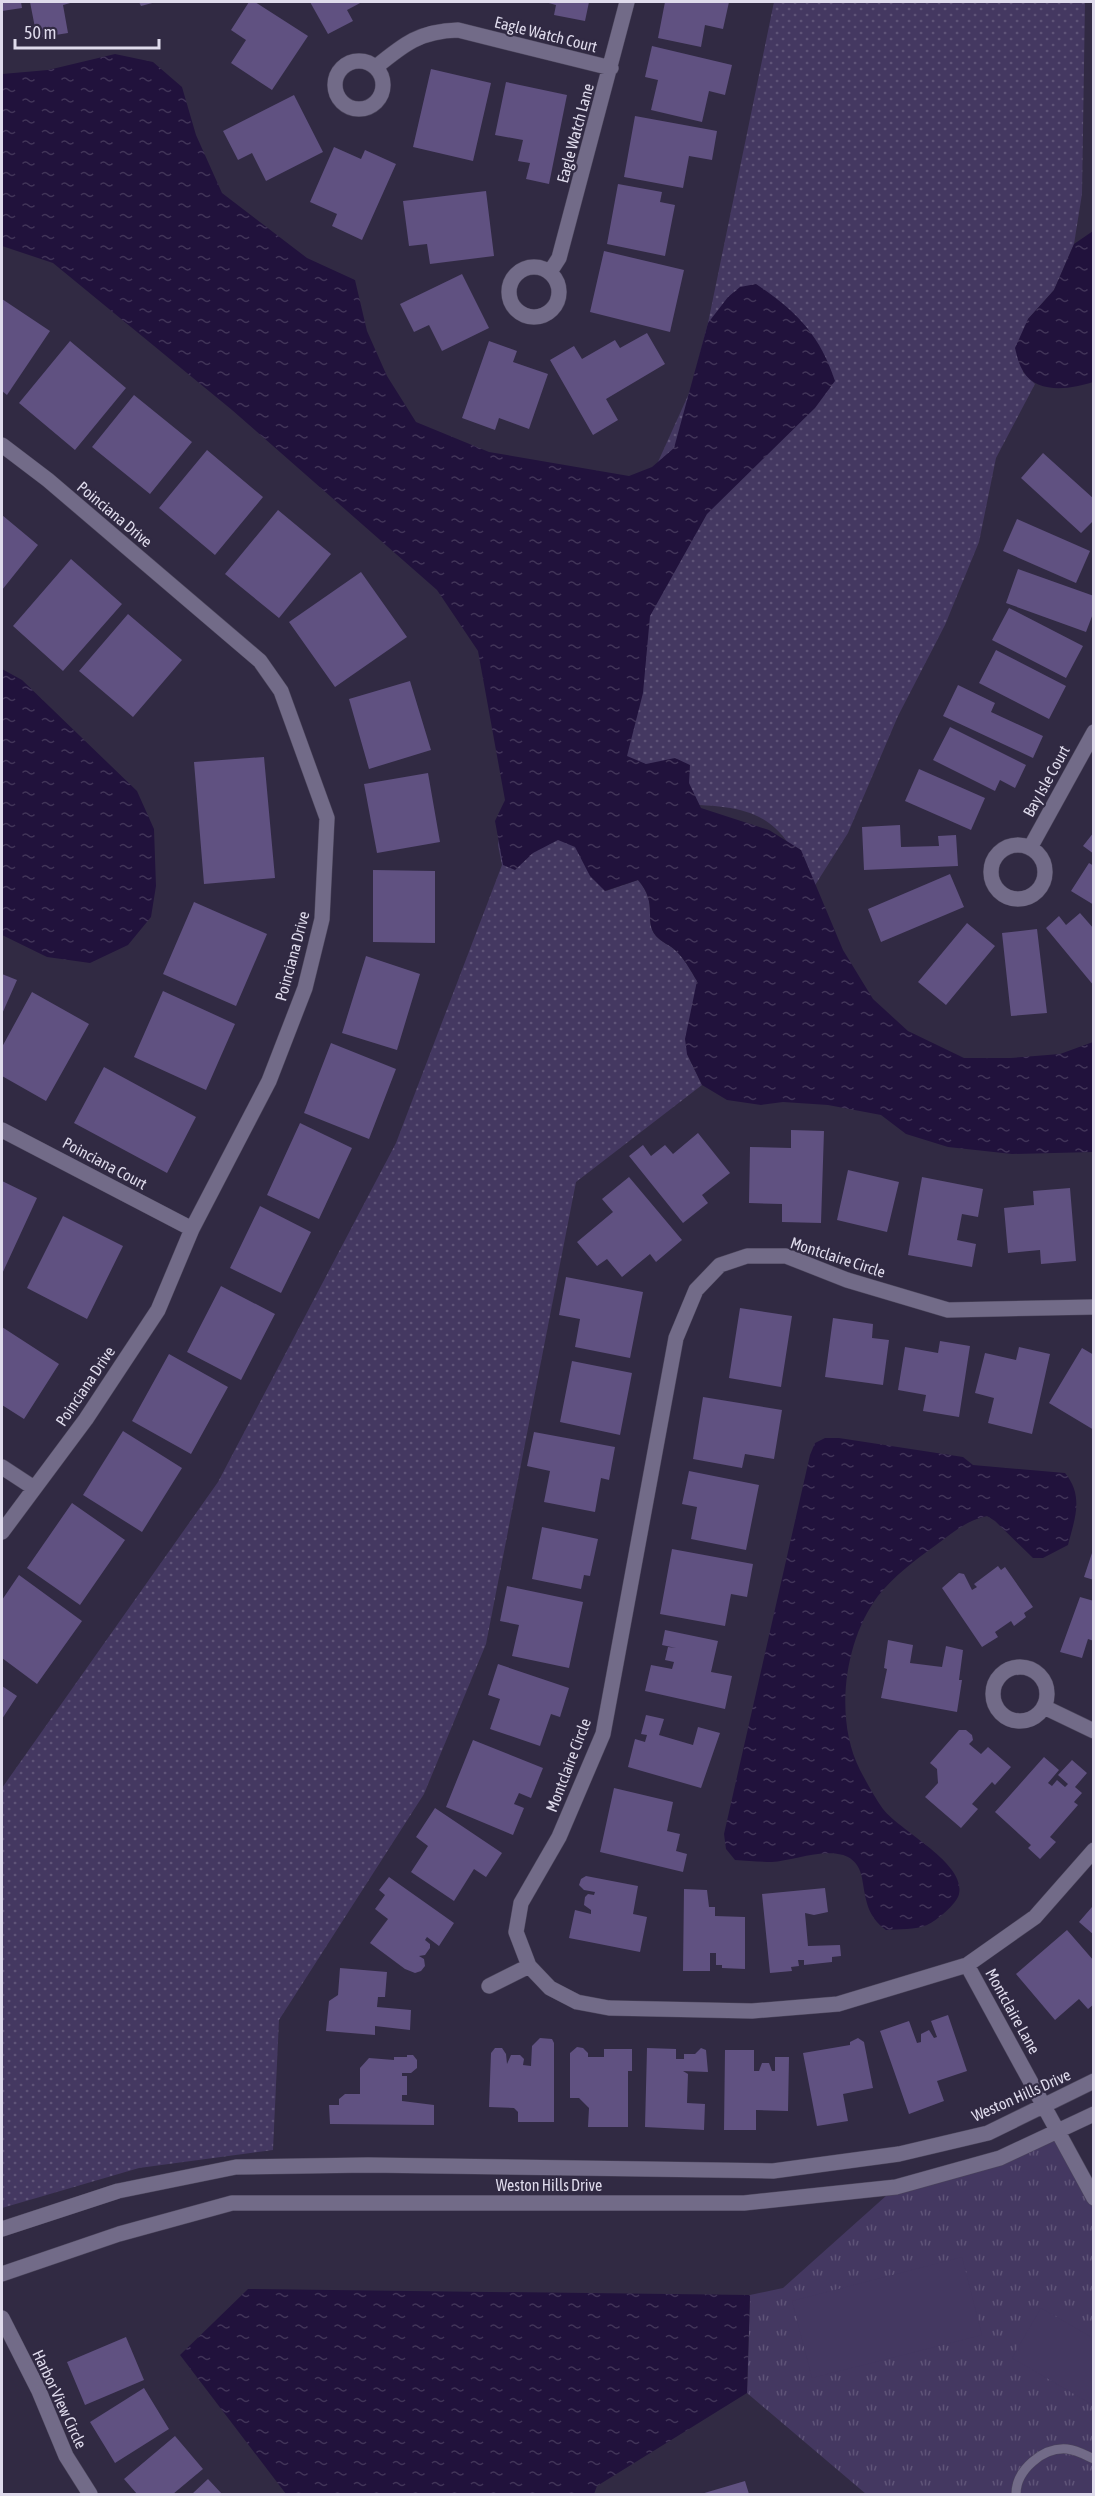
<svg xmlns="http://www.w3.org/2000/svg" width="1095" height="2496" viewBox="0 0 1095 2496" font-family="'Asap Condensed',sans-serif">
<defs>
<pattern id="grass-dots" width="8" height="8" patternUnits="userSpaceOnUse" patternTransform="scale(1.5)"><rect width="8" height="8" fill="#443861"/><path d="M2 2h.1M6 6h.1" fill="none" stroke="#5f5478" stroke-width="1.8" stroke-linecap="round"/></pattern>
<pattern id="park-tufts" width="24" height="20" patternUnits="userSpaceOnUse" patternTransform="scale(1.5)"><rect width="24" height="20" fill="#443861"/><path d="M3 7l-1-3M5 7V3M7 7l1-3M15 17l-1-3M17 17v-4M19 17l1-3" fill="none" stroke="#5f5478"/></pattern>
<pattern id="water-ripples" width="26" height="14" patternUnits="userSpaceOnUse" patternTransform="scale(1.5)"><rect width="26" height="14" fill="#21123c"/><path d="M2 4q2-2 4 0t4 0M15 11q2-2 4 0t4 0" fill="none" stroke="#413458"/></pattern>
</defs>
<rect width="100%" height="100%" fill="#312a43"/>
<path fill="url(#grass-dots)" d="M 774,2 L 1085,2 L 1082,194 L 1074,244 L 1054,290 L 1028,319 L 1023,372 L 1035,384 L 996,458 L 979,542 L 945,625 L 898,716 L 848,833 L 812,890 C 780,808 751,806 669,804 L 606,891 L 638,880 C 659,904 643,920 656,936 C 661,942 670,945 675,950 C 684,958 691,971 697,981 L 687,1054 L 702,1085 L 576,1182 L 486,1644 L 424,1794 L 279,2020 L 273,2150 L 139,2168 L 2,2208 L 2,1788 L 218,1482 L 396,1143 L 502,865 L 498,845 L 505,800 L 691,389 L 708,323 Z"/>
<path fill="url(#park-tufts)" d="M 1057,2131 L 1093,2198 L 1093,2494 L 866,2494 L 747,2393 L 750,2295 L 783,2288 L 896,2187 Z"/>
<path fill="#443861" d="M 962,2257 L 982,2335 L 812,2378 L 792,2301 Z
M 1041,2308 L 1093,2338 L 1093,2405 L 1012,2358 Z"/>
<path fill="url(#water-ripples)" d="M 115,54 L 153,62 L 182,87 L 196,135 L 222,193 L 307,258 L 355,280 L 367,331 L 387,376 L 416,422 L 489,452 L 629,476 L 652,467 L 674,448 L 708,323 L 728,297 L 740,287 L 756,284 C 796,311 820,335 835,381 L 815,408 L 707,514 L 650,616 L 643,693 L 627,756 L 646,764 L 675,758 L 690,765 L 689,783 L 701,808 L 769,830 L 801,850 L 843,950 L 873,999 L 908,1031 L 964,1058 L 1011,1058 L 1060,1054 L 1093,1042 L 1093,1152 L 1012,1154 L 948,1147 L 906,1134 L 881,1115 L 828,1105 L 783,1102 L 761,1105 L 727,1100 L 702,1085 L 687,1054 L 685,1039 L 697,981 C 691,971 684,958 675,950 C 670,945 661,942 656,936 C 643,920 659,904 638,880 L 605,891 L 590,876 L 575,847 L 558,840 L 533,853 L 515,870 L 503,865 L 495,821 L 505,800 L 478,651 L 437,590 L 232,410 L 53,263 L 2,246 L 2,74 L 48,70 Z
M 1093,231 L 1093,382 C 1072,389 1037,395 1023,371 C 1019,365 1017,356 1015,348 L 1028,319 L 1054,290 L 1074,244 Z
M 2,669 L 22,680 L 137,791 L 154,829 L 156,886 L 151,917 L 128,945 L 90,963 L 47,957 L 2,935 Z
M 825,1438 L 839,1438 L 963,1457 L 973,1465 L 1065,1473 C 1084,1496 1075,1518 1068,1545 L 1043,1558 L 1033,1558 L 995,1521 L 987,1516 C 967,1520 952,1533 936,1545 C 915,1560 894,1576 878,1596 C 844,1641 834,1719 860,1770 C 867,1783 875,1798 883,1809 C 901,1832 966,1863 959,1894 C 957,1904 936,1921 927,1925 C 916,1930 898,1929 886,1930 C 867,1916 866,1901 862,1878 C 854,1835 798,1861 772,1862 C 760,1862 747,1861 735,1860 L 726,1849 L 724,1834 L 810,1455 L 815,1443 Z
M 248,2289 L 750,2295 L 747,2393 L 597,2486 L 594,2494 L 286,2494 L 180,2355 Z"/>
<path fill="#605181" d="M 2,2 L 21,2 L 22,8 L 2,11 Z
M 30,2 L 74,2 L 63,5 L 68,33 L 37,38 Z
M 139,2 L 156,2 L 141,6 Z
M 249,2 L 255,2 L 308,36 L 272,90 L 231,63 L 246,40 L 231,30 Z
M 310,2 L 362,2 L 347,10 L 353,21 L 328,34 Z
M 545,2 L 589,2 L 585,21 L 554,15 L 556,5 Z
M 665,2 L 729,2 L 723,29 L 705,25 L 701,47 L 658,38 Z
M 652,46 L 732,65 L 725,95 L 709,91 L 702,122 L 651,110 L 658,80 L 645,77 Z
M 431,69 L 491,83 L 473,161 L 413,147 Z
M 506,82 L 567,95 L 549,184 L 526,179 L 530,163 L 518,161 L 523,140 L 495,135 Z
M 294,95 L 323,152 L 266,181 L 252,153 L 238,160 L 223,131 Z
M 635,116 L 717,131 L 712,160 L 689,156 L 683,188 L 624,177 Z
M 334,147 L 361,159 L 365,150 L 396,164 L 362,240 L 332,226 L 337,214 L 310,202 Z
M 618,184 L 662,192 L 660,202 L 675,205 L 665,256 L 607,244 Z
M 486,191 L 494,256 L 430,264 L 427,244 L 409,246 L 403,201 Z
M 604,251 L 684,270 L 670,332 L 590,312 Z
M 462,274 L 489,328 L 442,351 L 429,325 L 414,332 L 400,304 Z
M 2,299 L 50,331 L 7,395 L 2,391 Z
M 647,333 L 665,364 L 606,399 L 618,420 L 593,435 L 550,360 L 574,346 L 582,359 L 615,340 L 620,348 Z
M 70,341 L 126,388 L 75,450 L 19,403 Z
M 489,341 L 517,351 L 513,362 L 548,374 L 529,429 L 499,418 L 495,430 L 462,418 Z
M 134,395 L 192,442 L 150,494 L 92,447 Z
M 207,450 L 263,497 L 215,555 L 159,508 Z
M 1043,453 L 1094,499 L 1094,520 L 1081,533 L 1021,478 Z
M 278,510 L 331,554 L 279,618 L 225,574 Z
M 2,515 L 38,545 L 2,590 Z
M 1017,519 L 1090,551 L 1076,583 L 1003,551 Z
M 71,559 L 122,604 L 63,671 L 13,626 Z
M 1018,569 L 1094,596 L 1094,611 L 1086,632 L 1006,603 Z
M 361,572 L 407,637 L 335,687 L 289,622 Z
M 1009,608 L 1083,646 L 1066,678 L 992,640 Z
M 128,614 L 182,660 L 133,717 L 79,671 Z
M 996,650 L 1066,686 L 1049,719 L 979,683 Z
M 410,681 L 431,750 L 369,769 L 349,699 Z
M 958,685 L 995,703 L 991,712 L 1043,736 L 1033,758 L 943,716 Z
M 950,727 L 1026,765 L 1015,788 L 1000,780 L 995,791 L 933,760 Z
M 264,757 L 275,878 L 204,884 L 194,762 Z
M 919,769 L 985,798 L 971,830 L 905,801 Z
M 428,773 L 440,842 L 377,853 L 364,784 Z
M 900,825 L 901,847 L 939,846 L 938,836 L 956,835 L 958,866 L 864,870 L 862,827 Z
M 1094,832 L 1094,854 L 1083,846 Z
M 1089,863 L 1094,866 L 1094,905 L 1071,891 Z
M 373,870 L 435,871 L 435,943 L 373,942 Z
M 950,874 L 964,907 L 881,942 L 868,909 Z
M 194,902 L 267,934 L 236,1006 L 163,974 Z
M 1080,913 L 1094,929 L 1094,986 L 1046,928 L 1059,916 L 1066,925 Z
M 967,923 L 995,946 L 946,1005 L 918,982 Z
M 1037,929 L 1047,1013 L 1011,1016 L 1002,933 Z
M 366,956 L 420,974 L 397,1050 L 342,1033 Z
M 2,974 L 17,980 L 2,1014 Z
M 163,991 L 235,1024 L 206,1090 L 134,1057 Z
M 32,992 L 89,1024 L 46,1101 L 2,1076 L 2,1047 Z
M 331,1043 L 396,1069 L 369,1139 L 304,1113 Z
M 104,1067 L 196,1117 L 167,1173 L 74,1123 Z
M 300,1123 L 352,1148 L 319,1219 L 267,1195 Z
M 791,1130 L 824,1131 L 821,1223 L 782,1222 L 782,1204 L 749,1203 L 750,1147 L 791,1148 Z
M 698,1133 L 730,1173 L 702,1195 L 708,1203 L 683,1223 L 629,1156 L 643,1145 L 651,1156 L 665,1145 L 673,1154 Z
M 848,1170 L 899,1182 L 887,1232 L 837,1220 Z
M 629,1177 L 682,1240 L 656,1262 L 650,1254 L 622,1277 L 607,1259 L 597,1266 L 577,1242 L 613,1212 L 602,1199 Z
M 922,1177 L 983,1189 L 978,1217 L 962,1214 L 957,1240 L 976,1244 L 972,1267 L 908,1255 Z
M 2,1181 L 37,1198 L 2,1274 Z
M 1070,1188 L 1076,1261 L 1041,1264 L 1040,1250 L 1008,1253 L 1004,1208 L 1034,1205 L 1033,1191 Z
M 260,1206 L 311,1232 L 281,1293 L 230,1268 Z
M 63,1216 L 123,1246 L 87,1319 L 27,1288 Z
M 566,1277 L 643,1292 L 630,1358 L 575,1347 L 580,1319 L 559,1315 Z
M 221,1286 L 275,1314 L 241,1380 L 187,1352 Z
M 740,1308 L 792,1316 L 781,1387 L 729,1378 Z
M 833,1318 L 873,1324 L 872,1338 L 889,1340 L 883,1385 L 825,1377 Z
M 2,1327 L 59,1364 L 24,1419 L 2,1405 Z
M 940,1341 L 970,1346 L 959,1417 L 923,1411 L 926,1395 L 898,1390 L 905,1347 L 938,1353 Z
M 1019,1347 L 1050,1354 L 1032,1434 L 988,1423 L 994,1398 L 975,1393 L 985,1353 L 1016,1360 Z
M 1082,1348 L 1094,1355 L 1094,1430 L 1049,1403 Z
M 169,1354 L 228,1387 L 191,1454 L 132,1421 Z
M 572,1361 L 632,1373 L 620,1435 L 560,1422 Z
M 703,1397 L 782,1410 L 774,1459 L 745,1454 L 742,1468 L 693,1459 Z
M 123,1431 L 182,1468 L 142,1532 L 83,1495 Z
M 534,1432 L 615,1447 L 609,1480 L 601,1478 L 595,1512 L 544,1502 L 550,1471 L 527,1466 Z
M 689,1471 L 759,1485 L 746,1550 L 691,1539 L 697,1507 L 682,1504 Z
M 72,1503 L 125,1540 L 80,1605 L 27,1568 Z
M 542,1527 L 598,1539 L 590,1576 L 584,1575 L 581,1589 L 532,1579 Z
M 1094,1547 L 1094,1580 L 1084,1577 Z
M 672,1549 L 753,1564 L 747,1597 L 731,1594 L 725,1626 L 660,1614 Z
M 998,1566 L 1001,1570 L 1005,1567 L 1033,1607 L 1024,1613 L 1026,1617 L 1014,1626 L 1011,1621 L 995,1632 L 998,1637 L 982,1647 L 942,1588 L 959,1573 L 964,1574 L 972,1590 L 977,1587 L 974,1584 Z
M 19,1575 L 82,1621 L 37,1684 L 2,1658 L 2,1600 Z
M 507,1586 L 583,1602 L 569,1668 L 512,1656 L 519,1625 L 500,1621 Z
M 1080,1597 L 1094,1601 L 1094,1641 L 1088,1639 L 1082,1658 L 1060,1652 Z
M 665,1630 L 718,1641 L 711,1672 L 732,1676 L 725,1709 L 645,1691 L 651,1665 L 672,1669 L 674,1662 L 665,1660 L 668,1647 L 676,1648 L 662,1645 Z
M 888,1640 L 913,1645 L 910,1663 L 942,1667 L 946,1646 L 963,1650 L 959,1680 L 962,1680 L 957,1712 L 881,1698 L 887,1669 L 884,1668 Z
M 498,1664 L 569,1688 L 560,1717 L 551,1714 L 540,1746 L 490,1729 L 500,1699 L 488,1695 Z
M 2,1686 L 17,1696 L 2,1719 Z
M 646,1715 L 664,1719 L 659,1735 L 693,1745 L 698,1727 L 720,1733 L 701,1788 L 628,1767 L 635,1739 L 645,1742 L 647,1735 L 641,1734 Z
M 959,1730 L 966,1730 L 972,1735 L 973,1740 L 969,1744 L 981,1754 L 988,1747 L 1011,1767 L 995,1785 L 992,1782 L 972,1804 L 978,1809 L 961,1828 L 925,1797 L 938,1783 L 937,1769 L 930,1763 Z
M 473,1740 L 543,1768 L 531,1798 L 519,1793 L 514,1804 L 524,1808 L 513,1835 L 446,1807 Z
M 1044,1757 L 1059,1770 L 1048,1783 L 1052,1786 L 1057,1780 L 1065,1787 L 1068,1784 L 1058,1775 L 1072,1760 L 1087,1773 L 1075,1787 L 1082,1793 L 1074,1802 L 1078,1805 L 1050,1837 L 1056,1842 L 1040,1859 L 1028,1848 L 1031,1845 L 995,1812 Z
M 614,1788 L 673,1802 L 667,1831 L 680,1834 L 676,1851 L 687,1854 L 683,1872 L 600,1852 Z
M 435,1808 L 502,1853 L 486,1877 L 474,1869 L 454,1901 L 411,1872 L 428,1846 L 416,1837 Z
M 586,1876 L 638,1886 L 633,1914 L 647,1917 L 640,1952 L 569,1938 L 575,1910 L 591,1914 L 591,1910 L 584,1905 L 585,1897 L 588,1894 L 594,1895 L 595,1892 L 584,1890 L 579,1885 L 581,1879 Z
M 389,1877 L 454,1923 L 439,1946 L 427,1937 L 425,1940 L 430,1944 L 430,1948 L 425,1955 L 419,1956 L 424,1959 L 425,1966 L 421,1971 L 415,1973 L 405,1969 L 370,1943 L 388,1919 L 375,1909 L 385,1895 L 379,1890 Z
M 825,1888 L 828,1912 L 814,1915 L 805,1913 L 808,1946 L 840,1945 L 841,1956 L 832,1957 L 832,1962 L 804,1965 L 804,1960 L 798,1960 L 799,1966 L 791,1967 L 792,1971 L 770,1973 L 762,1894 Z
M 684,1889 L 707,1890 L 709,1907 L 715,1907 L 715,1916 L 745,1917 L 745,1969 L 722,1968 L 722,1965 L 716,1965 L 716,1953 L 710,1953 L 710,1971 L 683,1971 Z
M 1092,1907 L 1094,1908 L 1094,1935 L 1079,1922 Z
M 1067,1930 L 1094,1961 L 1094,2004 L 1088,2009 L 1079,1999 L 1055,2020 L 1016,1974 Z
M 340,1968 L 387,1972 L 385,1997 L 378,1997 L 377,2007 L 411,2010 L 410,2030 L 375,2026 L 375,2035 L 326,2031 L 329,2001 L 338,1995 Z
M 948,2015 L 967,2071 L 937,2081 L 944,2101 L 909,2114 L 880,2031 L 909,2021 L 917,2043 L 921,2042 L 921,2034 L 929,2030 L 934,2038 L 937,2037 L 931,2021 Z
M 540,2038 L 552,2039 L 554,2043 L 554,2122 L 518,2122 L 518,2112 L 514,2108 L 489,2107 L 491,2053 L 495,2048 L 502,2048 L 506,2054 L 507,2064 L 511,2055 L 520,2055 L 524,2059 L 523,2065 L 531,2066 L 532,2046 Z
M 858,2038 L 864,2042 L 873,2088 L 843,2094 L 848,2121 L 817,2126 L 803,2053 L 850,2045 L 850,2042 Z
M 577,2047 L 583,2048 L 588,2053 L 588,2057 L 604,2057 L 604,2049 L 632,2049 L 632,2071 L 628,2071 L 628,2127 L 588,2127 L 589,2108 L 579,2098 L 570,2098 L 570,2053 Z
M 647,2048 L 676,2049 L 676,2059 L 684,2059 L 684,2054 L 695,2054 L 701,2048 L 706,2050 L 708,2072 L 683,2071 L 688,2074 L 687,2103 L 705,2104 L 704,2130 L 645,2127 Z
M 725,2050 L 754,2050 L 754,2071 L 759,2071 L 762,2063 L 769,2063 L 772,2071 L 775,2071 L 775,2057 L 789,2057 L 788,2111 L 756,2110 L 756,2130 L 724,2130 Z
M 407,2055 L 413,2055 L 417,2060 L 417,2068 L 411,2073 L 402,2073 L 402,2076 L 407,2076 L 407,2095 L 402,2095 L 402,2101 L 434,2105 L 434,2125 L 330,2124 L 329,2105 L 339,2105 L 339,2099 L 345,2094 L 360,2094 L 360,2068 L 369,2058 L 394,2060 L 394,2057 L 407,2057 Z
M 126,2337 L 144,2380 L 85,2405 L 67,2362 Z
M 144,2388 L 169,2429 L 115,2463 L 90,2422 Z
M 175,2436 L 203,2469 L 173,2494 L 137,2494 L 124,2479 Z
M 208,2479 L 222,2494 L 192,2494 Z
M 745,2481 L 749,2494 L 701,2494 Z"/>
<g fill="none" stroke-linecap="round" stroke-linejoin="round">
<defs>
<path id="service" d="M 1016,2494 C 1016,2470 1043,2447 1067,2449 C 1077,2450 1085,2455 1094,2459"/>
<path id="minor" d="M335 85a24 24 0 1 1 48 0a24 24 0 1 1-48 0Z
M 376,67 C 404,44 420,31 458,30 L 611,68
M509 292a25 25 0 1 1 50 0a25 25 0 1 1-50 0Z
M 550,272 L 559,258 L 627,2
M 2,445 L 48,480 L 260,661 L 281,691 L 327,818 L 322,919 L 305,988 L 269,1081 L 192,1229 L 158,1310 L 86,1419 L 2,1532
M991 872a27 27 0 1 1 54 0a27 27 0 1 1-54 0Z
M 1030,848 L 1094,732
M 2,1130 L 192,1229
M 1094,1307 L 948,1310 L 847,1280 L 786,1256 L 747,1256 L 720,1265 L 696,1290 L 676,1338 L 603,1734 L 559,1837 L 521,1903 L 516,1932 L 529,1966 L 550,1988 L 577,2002 L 609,2008 L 752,2011 L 838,2004 L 967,1965 L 1035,1917 L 1094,1850
M 2,1467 L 34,1488
M993 1694a27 27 0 1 1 54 0a27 27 0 1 1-54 0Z
M 1044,1707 L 1094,1731
M 967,1965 L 1094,2198
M 489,1986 L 529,1966
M 2,2229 L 118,2191 L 236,2167 L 368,2165 L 773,2171 L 899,2154 L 988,2133 L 1094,2081
M 2,2274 L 119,2234 L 232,2203 L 744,2203 L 896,2187 L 1000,2158 L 1094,2114
M 2,2318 L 39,2391 L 66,2456 L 90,2494"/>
</defs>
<use href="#service" stroke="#4c465c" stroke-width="10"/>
<use href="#minor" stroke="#4c465c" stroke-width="16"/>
<use href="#service" stroke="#726b88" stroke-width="9"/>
<use href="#minor" stroke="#726b88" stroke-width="15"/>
</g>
<g text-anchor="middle" stroke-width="4.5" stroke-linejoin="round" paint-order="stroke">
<g font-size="16" fill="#dfdbec" stroke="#312a43">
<text transform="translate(546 34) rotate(14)" y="6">Eagle Watch Court</text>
<text transform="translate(575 133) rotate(-75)" y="6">Eagle Watch Lane</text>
<text transform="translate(115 514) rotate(40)" y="6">Poinciana Drive</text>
<text transform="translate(1046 781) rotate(-61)" y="6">Bay Isle Court</text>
<text transform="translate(292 956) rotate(-75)" y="6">Poinciana Drive</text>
<text transform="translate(105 1163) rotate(28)" y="6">Poinciana Court</text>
<text transform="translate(838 1257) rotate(18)" y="6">Montclaire Circle</text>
<text transform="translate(85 1386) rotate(-56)" y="6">Poinciana Drive</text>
<text transform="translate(568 1765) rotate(-69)" y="6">Montclaire Circle</text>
<text transform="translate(1013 2011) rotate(61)" y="6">Montclaire Lane</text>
<text transform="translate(1021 2095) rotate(-24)" y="6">Weston Hills Drive</text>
<text x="549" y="2191">Weston Hills Drive</text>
<text transform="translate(60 2399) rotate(65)" y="6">Harbor View Circle</text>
</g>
</g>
<rect width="1095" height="2496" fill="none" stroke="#dfdbec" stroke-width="6"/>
<path d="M15 39v9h144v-9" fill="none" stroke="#dfdbec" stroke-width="3"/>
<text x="24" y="39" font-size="18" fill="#dfdbec" stroke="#312a43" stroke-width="4.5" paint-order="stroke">50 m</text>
</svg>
